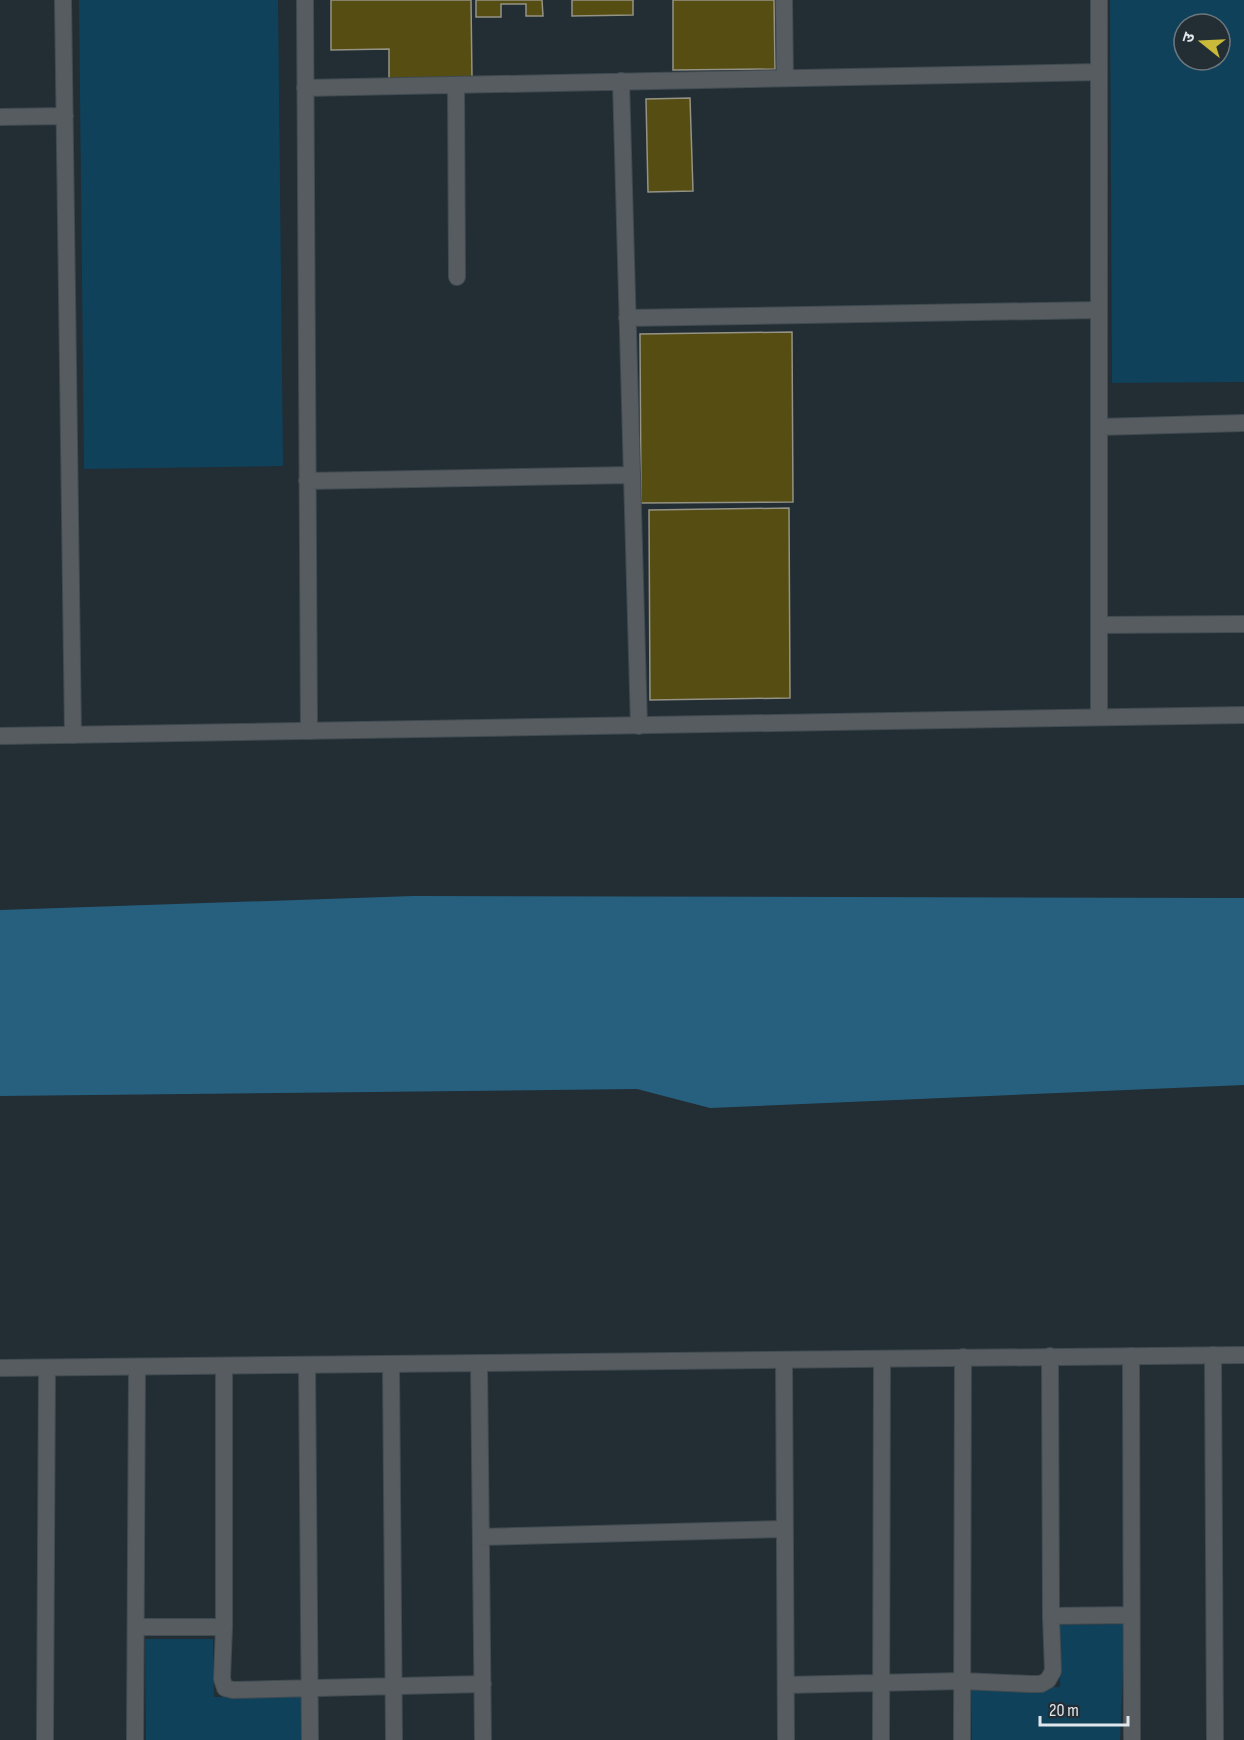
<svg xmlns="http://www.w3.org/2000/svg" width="1244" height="1740" viewBox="0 0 1244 1740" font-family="'Sofia Sans Condensed','Noto Sans Devanagari',sans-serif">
<rect width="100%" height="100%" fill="#222d34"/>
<path fill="#10415a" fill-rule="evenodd" d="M 79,0 L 278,0 L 283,466 L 84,469 Z
M 1110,0 L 1244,0 L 1244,382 L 1112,383 ZM 1184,24 L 1220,24 L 1220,60 L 1184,60 Z
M 1125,1624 L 1120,1740 L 972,1740 L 971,1689 L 1060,1687 L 1059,1625 Z
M 145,1639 L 213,1639 L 214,1697 L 302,1696 L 302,1740 L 146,1740 Z"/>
<path fill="#27607f" d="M 413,896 L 1244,898 L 1244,1085 L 710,1108 L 637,1089 L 0,1096 L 0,910 Z"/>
<path fill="#554d11" stroke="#959385" stroke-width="1.5" d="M 331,0 L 471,0 L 472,79 L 389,79 L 389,49 L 331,50 Z
M 476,0 L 542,0 L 543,16 L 526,16 L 526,4 L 501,4 L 501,17 L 476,17 Z
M 572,0 L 633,0 L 633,15 L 572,16 Z
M 673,0 L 774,0 L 775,69 L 673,70 Z
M 690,98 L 693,191 L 648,192 L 646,99 Z
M 792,332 L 793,502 L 641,503 L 640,334 Z
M 789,508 L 790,698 L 650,700 L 649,510 Z"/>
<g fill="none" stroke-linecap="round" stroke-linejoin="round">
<defs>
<path id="minor" d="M 63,0 L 73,735
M 305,0 L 309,731
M 784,0 L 785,78
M 1099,0 L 1099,717
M 621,81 L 639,726
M 456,85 L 457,277
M 305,88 L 1099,72
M 0,117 L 65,116
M 627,318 L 1099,310
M 1099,427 L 1244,423
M 307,481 L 632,475
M 1099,625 L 1244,624
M 1213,1355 L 1215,1740
M 1131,1356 L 1132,1740
M 784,1360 L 786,1740
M 479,1363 L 483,1740
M 391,1364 L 394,1740
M 307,1365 L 310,1740
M 224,1366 L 224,1627 L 222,1679 L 225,1688 L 233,1690 L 483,1684
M 481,1537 L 785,1529
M 1051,1616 L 1131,1615
M 136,1627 L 224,1627
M 786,1685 L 962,1681 L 1030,1684 L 1041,1684 L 1048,1680 L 1053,1671 L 1051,1616 L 1050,1356
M 45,1740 L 47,1368
M 135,1740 L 137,1367
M 881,1740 L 882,1359
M 962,1740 L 963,1357"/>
<path id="tertiary" d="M 0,736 L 1244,715
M 0,1368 L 1244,1355"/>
</defs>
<use href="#minor" stroke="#404b51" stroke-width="18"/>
<use href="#tertiary" stroke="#404b51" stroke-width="18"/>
<use href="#minor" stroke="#575c60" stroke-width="16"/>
<use href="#tertiary" stroke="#575c60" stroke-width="16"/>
</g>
<g transform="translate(1202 42) rotate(288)"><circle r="28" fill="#222d34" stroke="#6e777e" stroke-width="1.5"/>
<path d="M0-4.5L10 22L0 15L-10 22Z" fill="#cbba39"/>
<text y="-9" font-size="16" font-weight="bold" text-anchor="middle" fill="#e0e7ec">उ</text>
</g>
<path d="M1040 1716v9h88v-9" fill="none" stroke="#e0e7ec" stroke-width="3"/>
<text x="1049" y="1716" font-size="18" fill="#e0e7ec" stroke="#222d34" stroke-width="4.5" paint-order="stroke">20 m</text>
</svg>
